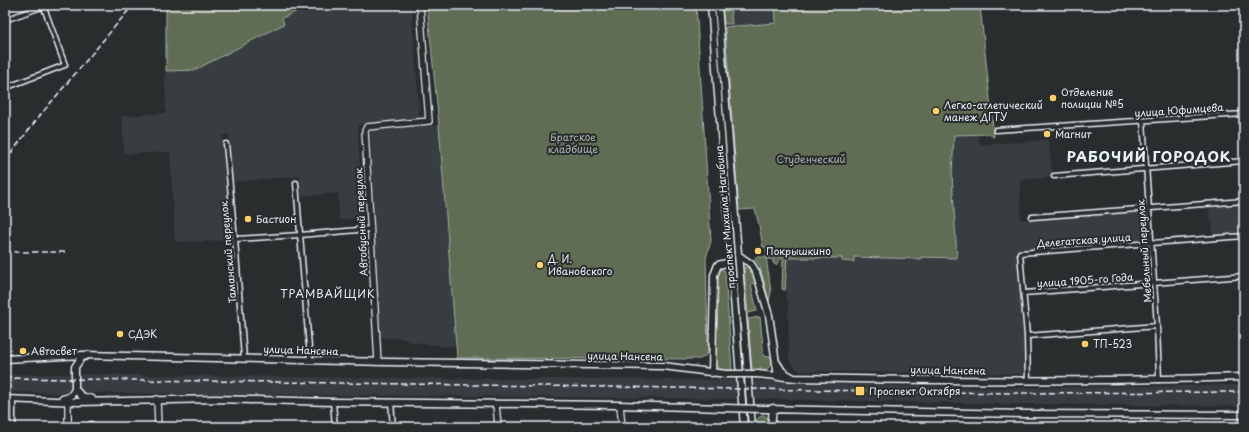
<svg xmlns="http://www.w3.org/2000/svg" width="1249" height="432" viewBox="0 0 1249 432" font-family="'Playpen Sans',sans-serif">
<rect width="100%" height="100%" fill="#2a2d2e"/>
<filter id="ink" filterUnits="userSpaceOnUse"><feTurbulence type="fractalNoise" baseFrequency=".025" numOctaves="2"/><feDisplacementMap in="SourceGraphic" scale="8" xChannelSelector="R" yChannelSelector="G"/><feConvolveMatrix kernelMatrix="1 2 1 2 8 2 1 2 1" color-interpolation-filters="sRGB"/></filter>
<g filter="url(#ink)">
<path fill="#393d43" d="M 315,5 L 411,5 L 420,120 L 358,125 L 362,218 L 339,220 L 338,193 L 301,196 L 300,176 L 233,182 L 229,134 L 222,135 L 232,240 L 175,242 L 170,152 L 124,154 L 122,116 L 166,113 L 165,77 L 166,71 L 195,70 L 284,24 L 282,18 L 310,6 L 310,7 Z
M 729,5 L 776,5 L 777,23 L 730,27 Z
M 439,125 L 456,346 L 442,347 L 438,345 L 410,342 L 401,338 L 381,338 L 370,131 Z
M 954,135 L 978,135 L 980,145 L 1048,140 L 1053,177 L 1020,180 L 1021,220 L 1141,210 L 1147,220 L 1149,242 L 1018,251 L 1027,374 L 800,371 L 789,360 L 788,301 L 786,300 L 786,258 L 842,258 L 843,261 L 854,262 L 854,257 L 920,259 L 952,175 Z
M 1242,204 L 1244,207 L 1244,235 L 1213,237 L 1212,220 L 1210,220 L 1209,207 Z
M 57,374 L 368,378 L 753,380 L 789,383 L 999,388 L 1244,385 L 1244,406 L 999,404 L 777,399 L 5,392 L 5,375 Z
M 1154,424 L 1244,424 L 1244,427 L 1153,427 Z"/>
<path fill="#606c53" stroke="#a4aea6" d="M 166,5 L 315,5 L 310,7 L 309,6 L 282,18 L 284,24 L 195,70 L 166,71 Z
M 427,5 L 696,5 L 711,241 L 706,258 L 708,348 L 706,355 L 700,359 L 457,358 L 439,125 Z
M 722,5 L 730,5 L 732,24 L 724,24 Z
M 775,5 L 980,5 L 994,137 L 989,134 L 954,135 L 952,175 L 957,258 L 921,257 L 921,259 L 854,257 L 854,262 L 842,261 L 842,258 L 787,258 L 785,290 L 782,289 L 783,258 L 780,258 L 780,260 L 776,265 L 773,263 L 773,259 L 767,259 L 766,247 L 763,247 L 759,225 L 755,209 L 739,210 L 725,29 L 725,27 L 776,23 Z
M 756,257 L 766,257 L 771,292 L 769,301 L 760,267 L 755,259 Z
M 744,267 L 751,268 L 756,283 L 751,284 L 757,311 L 748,313 Z
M 722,269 L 725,271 L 732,370 L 725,371 L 717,367 L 714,361 L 716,273 L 718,270 Z
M 760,317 L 764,357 L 773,356 L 772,364 L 767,369 L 752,369 L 748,319 Z
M 764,415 L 769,420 L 769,427 L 755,427 C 755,420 758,417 764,415 Z
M 1130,421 L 1146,421 L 1148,425 L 1147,427 L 1131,427 Z"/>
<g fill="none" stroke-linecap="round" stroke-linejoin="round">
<defs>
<path id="street" d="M 5,20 L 44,6
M 5,88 L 65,65 L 43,5
M 1143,121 L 1157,326 L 1159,380
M 996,130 L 1244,114
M 226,144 L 235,239 L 244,358
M 1054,176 L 1244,161
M 296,183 L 310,360
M 1032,217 L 1244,201
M 235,239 L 300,235 L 370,229
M 1024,293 L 1244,276
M 1027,336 L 1157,326
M 1028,381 L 1027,336 L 1020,253 L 1244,236
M 333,402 L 335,427
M 391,402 L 393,427
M 91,424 L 92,427
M 13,427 L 13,399"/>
<path id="secondary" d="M 378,362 L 365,131 L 367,127 L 429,121 L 420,5
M 157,399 L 158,427
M 68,401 L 68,427
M 496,404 L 498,427
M 620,405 L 622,427"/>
<path id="primary" d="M 711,5 L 744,427
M 718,5 L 752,427
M 738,255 L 751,264 L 756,272 L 769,315 L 778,377
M 86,356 L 81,358 L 75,367 L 75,389 L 81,396 L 92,399
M 5,359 L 83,355 L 386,362 L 663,366 L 726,374
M 777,363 L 782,371 L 792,377
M 712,373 L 714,275 L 718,265 L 731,262
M 757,374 L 795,378 C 945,381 1094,382 1244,377
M 5,399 L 79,402 L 216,399 L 333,402 L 618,405 L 724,408
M 62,399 C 69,398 72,396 75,389
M 764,409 L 1025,414 L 1244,415
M 771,427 L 773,408"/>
</defs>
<use href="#street" stroke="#e8f1f8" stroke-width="7"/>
<use href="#secondary" stroke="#e8f1f8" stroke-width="8"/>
<use href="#primary" stroke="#e8f1f8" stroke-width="9"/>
<use href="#street" stroke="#2a2d2e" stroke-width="4"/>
<use href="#secondary" stroke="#2a2d2e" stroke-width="5.5"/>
<use href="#primary" stroke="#2a2d2e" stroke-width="6"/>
<path stroke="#e8f1f8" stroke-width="1.5" stroke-dasharray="6 3" stroke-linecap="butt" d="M 5,161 L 37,119 L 133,5
M 5,252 L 66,252
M 5,378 L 1015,393 L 1244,392"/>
<defs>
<path id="primary-bridge" d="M 726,374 L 757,374
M 724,408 L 764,409"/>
</defs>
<use href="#primary-bridge" stroke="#e8f1f8" stroke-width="9" stroke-linecap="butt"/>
<use href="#primary-bridge" stroke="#2a2d2e" stroke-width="6"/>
</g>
</g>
<g fill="#ffd166" stroke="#2a2d2e" stroke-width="1.5">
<circle cx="1053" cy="98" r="4"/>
<circle cx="936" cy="111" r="4"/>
<circle cx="1047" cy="134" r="4"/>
<circle cx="248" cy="219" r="4"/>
<circle cx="758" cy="251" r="4"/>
<circle cx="540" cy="265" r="4"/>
<circle cx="120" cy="334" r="4"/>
<circle cx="1085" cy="344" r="4"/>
<circle cx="23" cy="351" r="4"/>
<rect x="855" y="386" width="10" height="10" rx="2"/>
</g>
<g text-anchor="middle" stroke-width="4" stroke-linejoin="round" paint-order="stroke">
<g font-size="10" fill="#e8f1f8" stroke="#2a2d2e" text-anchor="start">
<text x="1061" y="96">Отделение<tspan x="1061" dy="12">полиции №5</tspan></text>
<text x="944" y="109">Легко-атлетический<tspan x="944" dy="12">манеж ДГТУ</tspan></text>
<text x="1055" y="138">Магнит</text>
<text x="256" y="223">Бастион</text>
<text x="766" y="255">Покрышкино</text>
<text x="548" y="263">Д. И.<tspan x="548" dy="12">Ивановского</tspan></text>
<text x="128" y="338">СДЭК</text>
<text x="1093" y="348">ТП-523</text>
<text x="31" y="355">Автосвет</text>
<text x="869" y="395">Проспект Октября</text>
</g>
<g font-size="10" fill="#e8f1f8" stroke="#2a2d2e">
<text transform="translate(1179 110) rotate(-4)" y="4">улица Юфимцева</text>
<text transform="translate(725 217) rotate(-95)" y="4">проспект Михаила Нагибина</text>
<text transform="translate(361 222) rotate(-93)" y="4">Автобусный переулок</text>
<text transform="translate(1084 240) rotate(-4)" y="4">Делегатская улица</text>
<text transform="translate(1144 251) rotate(-94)" y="4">Мебельный переулок</text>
<text transform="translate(228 252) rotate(-95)" y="4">Таманский переулок</text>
<text transform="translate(1085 280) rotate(-4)" y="4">улица 1905-го Года</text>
<text transform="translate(301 350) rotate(2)" y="4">улица Нансена</text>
<text transform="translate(625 356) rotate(1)" y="4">улица Нансена</text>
<text transform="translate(948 370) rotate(1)" y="4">улица Нансена</text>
</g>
<g font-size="10" fill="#abb5ae" stroke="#2a2d2e">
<text x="573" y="141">Братское<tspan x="573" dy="12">кладбище</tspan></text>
<text x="811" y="163">Студенческий</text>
</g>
<g font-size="11" letter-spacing="1" fill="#e8f1f8" stroke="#2a2d2e">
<text x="328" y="298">ТРАМВАЙЩИК</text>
</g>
<g font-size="14" font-weight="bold" letter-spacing="1" fill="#e8f1f8" stroke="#2a2d2e">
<text x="1149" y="162">РАБОЧИЙ ГОРОДОК</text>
</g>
</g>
<rect width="1249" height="432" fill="none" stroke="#2a2d2e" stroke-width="20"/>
<rect x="10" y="10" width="1229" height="412" fill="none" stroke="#e8f1f8" stroke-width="1.5" filter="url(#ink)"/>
</svg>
